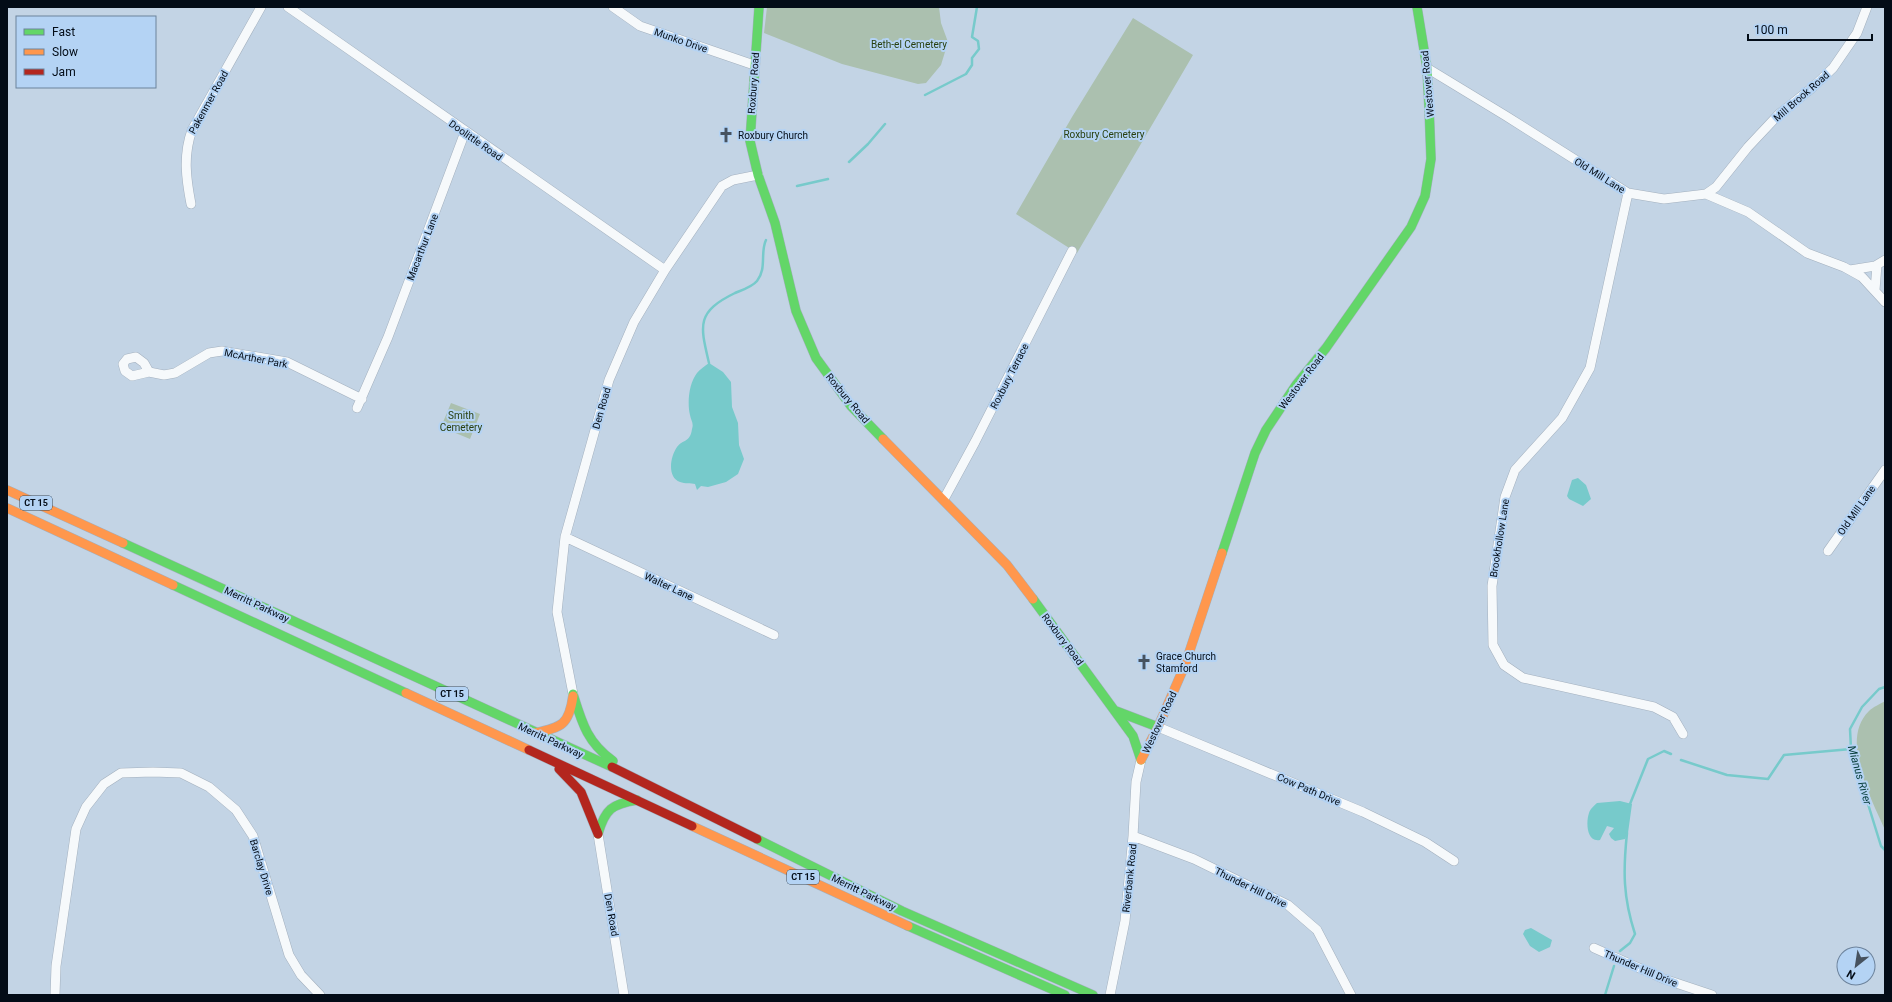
<svg xmlns="http://www.w3.org/2000/svg" width="1892" height="1002" viewBox="0 0 1892 1002" font-family="Roboto,sans-serif">
<rect width="100%" height="100%" fill="#c3d4e5"/>
<path fill="#abc0af" d="M 767,7 L 939,7 L 941,23 L 948,42 L 941,65 L 926,83 L 918,84 L 842,64 L 764,33 Z
M 1133,18 L 1193,55 L 1077,253 L 1016,214 L 1072,117 Z
M 451,403 L 480,414 L 470,439 L 441,427 Z
M 1885,701 L 1885,830 C 1872,800 1839,740 1869,711 C 1873,707 1880,704 1885,701 Z"/>
<path fill="#77cacb" d="M 709,363 L 723,372 L 731,382 L 732,407 L 738,423 L 739,445 L 744,459 L 738,474 L 726,482 L 708,487 L 701,486 L 697,490 L 695,484 C 691,483 685,484 680,482 C 667,477 670,457 677,447 C 683,439 690,443 692,429 C 694,423 691,421 690,415 C 687,403 689,383 697,373 C 700,369 705,366 709,363 Z
M 1578,478 L 1586,485 L 1591,499 L 1583,506 L 1569,499 L 1567,496 L 1572,480 Z
M 1620,801 L 1632,804 L 1628,833 L 1625,839 L 1615,841 L 1611,838 L 1609,834 L 1614,828 L 1607,826 L 1600,840 C 1586,843 1586,821 1589,813 C 1590,809 1595,805 1597,803 Z
M 1531,928 L 1552,940 L 1550,947 L 1539,952 L 1530,946 L 1523,934 L 1525,930 Z"/>
<g fill="none" stroke-linecap="round" stroke-linejoin="round">
<path stroke="#77cacb" stroke-width="2.5" d="M 925,95 L 966,74 L 972,65 L 972,58 L 979,49 L 978,41 L 972,37 L 977,7
M 849,162 L 868,144 L 885,124
M 797,186 L 828,179
M 709,363 C 700,325 696,312 735,293 C 742,290 752,287 757,281 C 767,269 760,252 766,240
M 1885,687 L 1879,689 L 1862,707 L 1850,729 L 1851,749 L 1881,846 L 1885,850
M 1681,760 L 1727,775 L 1768,779 L 1784,755 L 1851,749
M 1630,804 L 1648,759 L 1664,751 L 1671,754
M 1620,951 L 1630,943 L 1635,934 C 1623,897 1623,871 1627,833
M 1605,995 L 1614,966"/>
<defs>
<path id="street" d="M 288,7 L 665,270
M 613,7 L 640,26 L 754,65
M 1427,68 L 1506,116 L 1628,193 L 1664,199 L 1706,194 L 1748,212 L 1807,253 L 1844,267 L 1862,277 L 1885,302
M 1628,193 L 1590,368 L 1562,418 L 1515,470 L 1505,497 L 1492,586 L 1493,645 L 1504,665 L 1523,678 L 1654,707 L 1673,717 L 1683,734
M 1706,194 L 1716,187 L 1748,147 L 1779,114 L 1812,88 L 1833,68 L 1857,33 L 1867,7
M 191,204 C 186,178 183,155 192,130 L 261,7
M 1850,270 L 1875,266 L 1885,260
M 1875,290 L 1877,265
M 149,372 L 144,363 L 136,357 L 127,359 L 123,364 L 125,371 L 132,376 L 149,372 L 164,375 L 175,373 L 209,353 L 222,351 L 287,362 L 362,399
M 357,408 L 388,337 L 465,132
M 944,499 L 975,442 L 1072,251
M 565,537 L 774,635
M 1828,551 L 1885,470
M 573,694 L 557,612 L 565,537 L 609,380 L 634,322 L 665,270 L 722,186 L 733,180 L 758,175
M 1158,727 L 1363,812 L 1425,842 L 1454,861
M 598,834 L 624,995
M 1133,836 L 1194,859 L 1288,905 L 1317,930 L 1351,995
M 1594,948 L 1664,979 L 1712,995
M 55,995 L 56,966 L 76,829 L 86,807 L 104,784 L 121,773 L 153,772 L 181,773 L 209,787 L 236,810 L 253,836 L 289,955 L 301,975 L 320,995
M 1110,995 L 1125,921 L 1133,836 L 1136,782 L 1141,760"/>
<path id="fast" d="M 759,7 L 750,141 L 758,175 L 775,223 L 796,311 L 816,358 L 851,406 L 883,439
M 123,543 L 612,767
M 1222,553 L 1255,453 L 1266,430 L 1296,385 L 1326,348 L 1411,227 L 1425,196 L 1431,159 L 1429,106 L 1427,68 L 1417,7
M 173,585 L 406,693
M 1033,599 L 1133,736 L 1141,760
M 573,694 C 582,723 587,742 613,761
M 1116,711 L 1158,727
M 598,834 C 605,809 612,804 637,800
M 757,839 L 902,911 L 1093,995
M 908,926 L 1065,995"/>
<path id="slow" d="M 883,439 L 1007,565 L 1033,599
M 7,490 L 123,543
M 7,508 L 173,585
M 406,693 L 529,750
M 535,733 C 562,727 569,725 573,696
M 1141,760 L 1158,727 L 1185,665 L 1222,553
M 692,826 L 908,926"/>
<path id="jam" d="M 529,750 L 692,826
M 612,767 L 757,839
M 559,769 L 581,792 L 598,834"/>
</defs>
<use href="#street" stroke="#a3b0be" stroke-width="10"/>
<use href="#fast" stroke="#a3b0be" stroke-width="10"/>
<use href="#slow" stroke="#a3b0be" stroke-width="10"/>
<use href="#jam" stroke="#a3b0be" stroke-width="10"/>
<use href="#street" stroke="#f6f9fb" stroke-width="9"/>
<use href="#fast" stroke="#63d668" stroke-width="9"/>
<use href="#slow" stroke="#ff974d" stroke-width="9"/>
<use href="#jam" stroke="#b3261e" stroke-width="9"/>
</g>
<defs>
<symbol id="church-bare" viewBox="-9 -9 18 18"><path d="M-1.2-6h2.4v3.5h3.3v2.4h-3.3V6h-2.4V-.1h-3.3v-2.4h3.3Z" fill="#46525f" stroke="#b4d3f4" stroke-width="2.5" paint-order="stroke"/></symbol>
</defs>
<g fill-rule="evenodd">
<use href="#church-bare" x="715" y="124" width="22" height="22"/>
<use href="#church-bare" x="1133" y="651" width="22" height="22"/>
</g>
<g text-anchor="middle" stroke-width="4" stroke-linejoin="round" paint-order="stroke">
<g fill="#b4d3f4" stroke="#384859" stroke-width="1">
<rect x="20" y="496" width="32" height="14" rx="3"/>
<rect x="436" y="687" width="32" height="14" rx="3"/>
<rect x="787" y="870" width="32" height="14" rx="3"/>
</g>
<g font-size="9" font-weight="bold" fill="#030c17">
<text x="36" y="506">CT 15</text>
<text x="452" y="697">CT 15</text>
<text x="803" y="880">CT 15</text>
</g>
<g font-size="10" fill="#030c17" stroke="#b4d3f4">
<text transform="translate(681 40) rotate(19)" y="4">Munko Drive</text>
<text transform="translate(753 83) rotate(-86)" y="4">Roxbury Road</text>
<text transform="translate(1427 84) rotate(-95)" y="4">Westover Road</text>
<text transform="translate(1801 96) rotate(-41)" y="4">Mill Brook Road</text>
<text transform="translate(208 102) rotate(-61)" y="4">Pakenmer Road</text>
<text transform="translate(476 140) rotate(35)" y="4">Doolittle Road</text>
<text transform="translate(1600 175) rotate(32)" y="4">Old Mill Lane</text>
<text transform="translate(422 247) rotate(-69)" y="4">Macarthur Lane</text>
<text transform="translate(256 358) rotate(11)" y="4">McArther Park</text>
<text transform="translate(1009 376) rotate(-63)" y="4">Roxbury Terrace</text>
<text transform="translate(1301 381) rotate(-53)" y="4">Westover Road</text>
<text transform="translate(848 398) rotate(50)" y="4">Roxbury Road</text>
<text transform="translate(601 408) rotate(-74)" y="4">Den Road</text>
<text transform="translate(1856 510) rotate(-55)" y="4">Old Mill Lane</text>
<text transform="translate(1499 538) rotate(-81)" y="4">Brookhollow Lane</text>
<text transform="translate(669 586) rotate(25)" y="4">Walter Lane</text>
<text transform="translate(257 604) rotate(25)" y="4">Merritt Parkway</text>
<text transform="translate(1063 639) rotate(53)" y="4">Roxbury Road</text>
<text transform="translate(1159 722) rotate(-65)" y="4">Westover Road</text>
<text transform="translate(551 740) rotate(25)" y="4">Merritt Parkway</text>
<text transform="translate(1309 789) rotate(23)" y="4">Cow Path Drive</text>
<text transform="translate(262 867) rotate(73)" y="4">Barclay Drive</text>
<text transform="translate(1129 878) rotate(-84)" y="4">Riverbank Road</text>
<text transform="translate(1251 887) rotate(26)" y="4">Thunder Hill Drive</text>
<text transform="translate(864 892) rotate(26)" y="4">Merritt Parkway</text>
<text transform="translate(612 915) rotate(80)" y="4">Den Road</text>
<text transform="translate(1641 968) rotate(23)" y="4">Thunder Hill Drive</text>
</g>
<g font-size="10" fill="#283f0d" stroke="#b4d3f4">
<text x="909" y="48">Beth-el Cemetery</text>
<text x="1104" y="138">Roxbury Cemetery</text>
<text x="461" y="419">Smith<tspan x="461" dy="12">Cemetery</tspan></text>
</g>
<g font-size="10" fill="#030c17" stroke="#b4d3f4" text-anchor="start">
<text x="738" y="139">Roxbury Church</text>
<text x="1156" y="660">Grace Church<tspan x="1156" dy="12">Stamford</tspan></text>
</g>
<g font-size="11" font-style="italic" fill="#073d3b" stroke="#b4d3f4">
<text transform="translate(1860 775) rotate(74)" y="4">Mianus River</text>
</g>
</g>
<rect width="1892" height="1002" fill="none" stroke="#030c17" stroke-width="16"/>
<rect x="16" y="16" width="140" height="72" fill="#b4d3f4" stroke="#6d839c"/>
<rect x="24" y="29" width="20" height="6" fill="#63d668" stroke="#6d839c"/>
<text x="52" y="36" font-size="12" fill="#030c17">Fast</text>
<rect x="24" y="49" width="20" height="6" fill="#ff974d" stroke="#6d839c"/>
<text x="52" y="56" font-size="12" fill="#030c17">Slow</text>
<rect x="24" y="69" width="20" height="6" fill="#b3261e" stroke="#6d839c"/>
<text x="52" y="76" font-size="12" fill="#030c17">Jam</text>
<g transform="translate(1856 966) rotate(210)"><circle r="19" fill="#b4d3f4" stroke="#6d839c"/>
<path d="M0-3L7 15L0 10L-7 15Z" fill="#46525f"/>
<text y="-6" font-size="11" font-weight="bold" text-anchor="middle" fill="#030c17">N</text>
</g>
<path d="M1748 34v6h124v-6" fill="none" stroke="#030c17" stroke-width="2"/>
<text x="1754" y="34" font-size="12" fill="#030c17" stroke="#b4d3f4" stroke-width="3" paint-order="stroke">100 m</text>
</svg>
